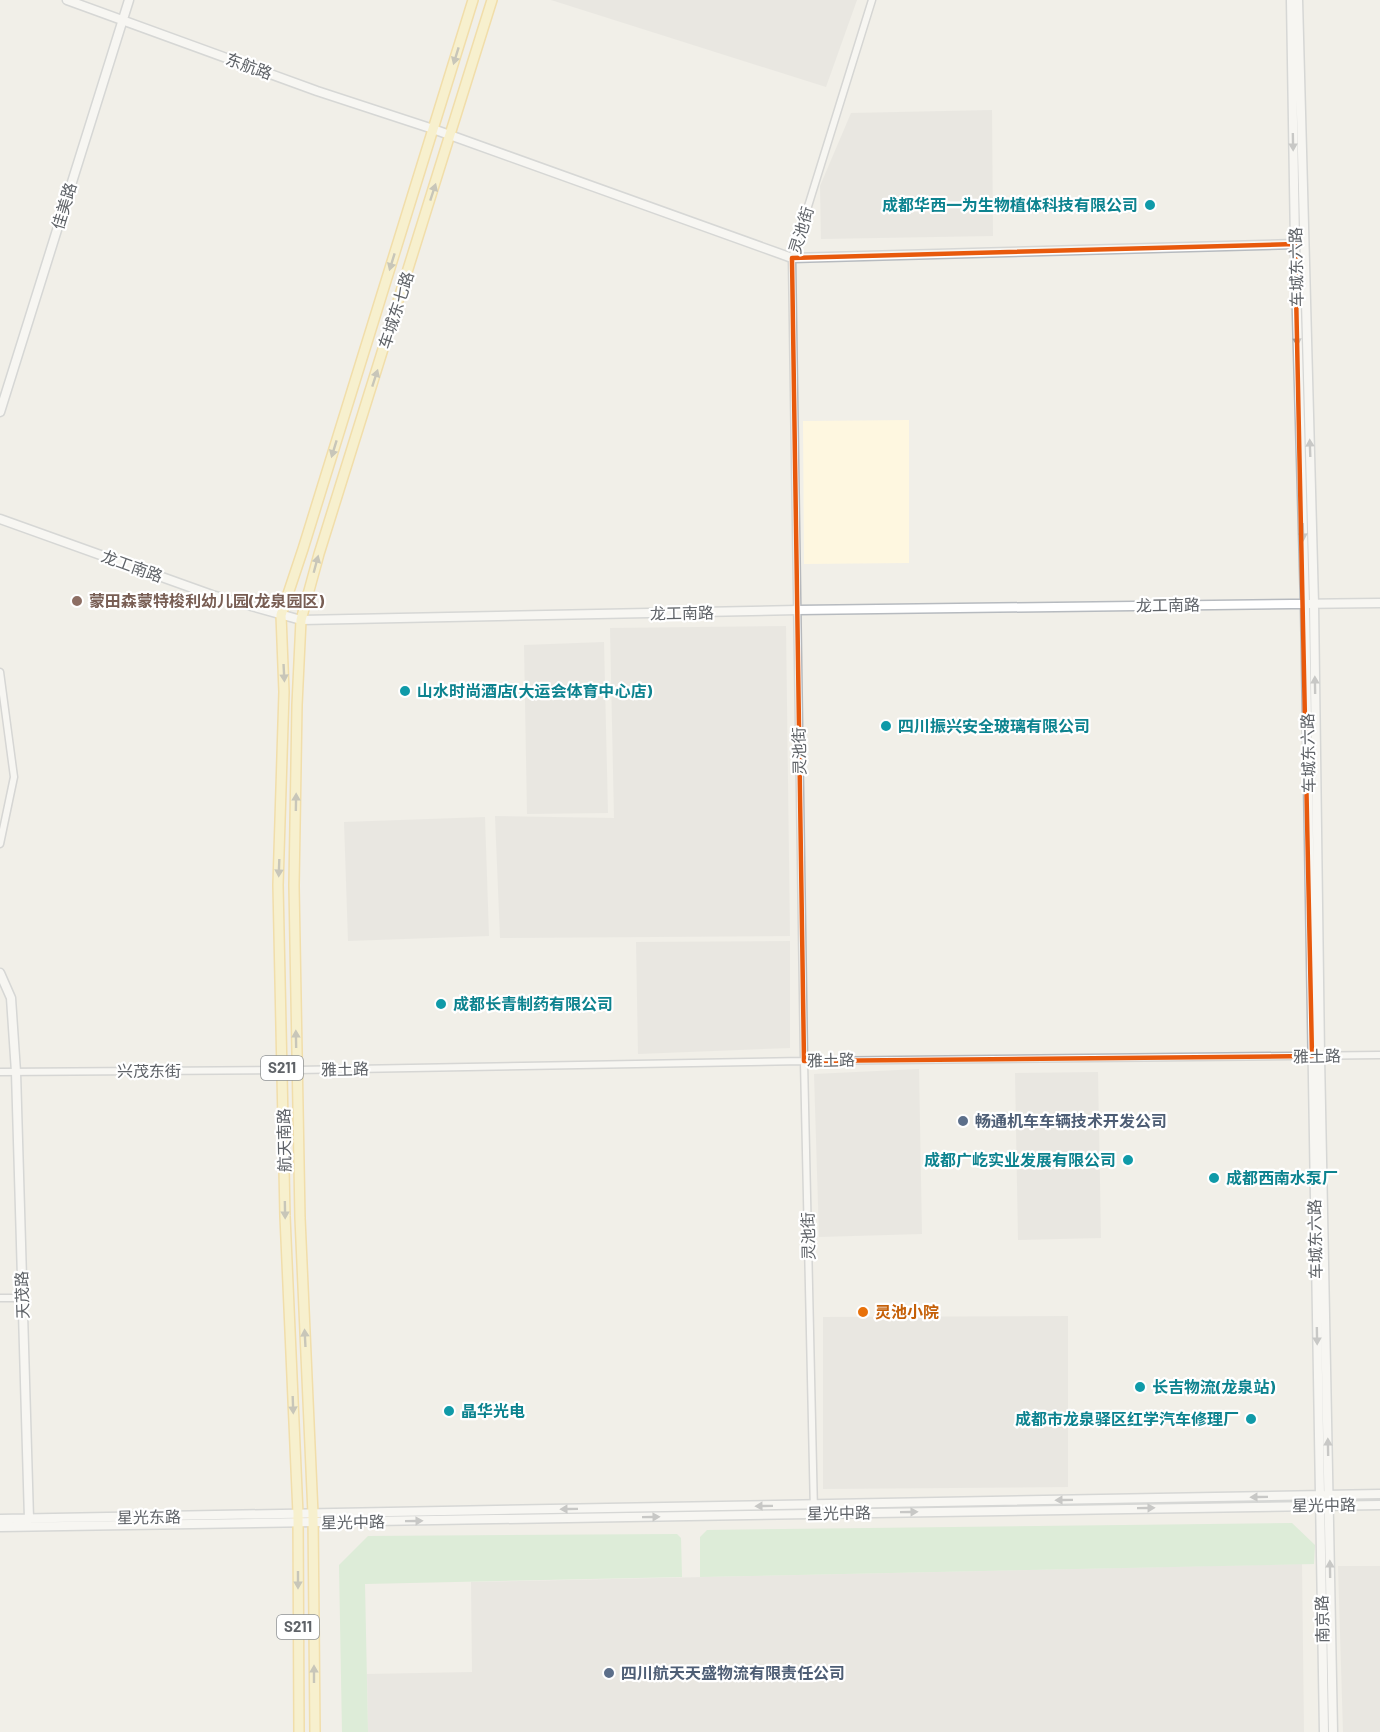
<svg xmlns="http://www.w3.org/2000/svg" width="1380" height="1732" viewBox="0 0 1380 1732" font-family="Barlow,'Noto Sans SC',sans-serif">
<rect width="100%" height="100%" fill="#f1efe8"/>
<path fill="#fef7e0" d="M 909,420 L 909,563 L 804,564 L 803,421 Z"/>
<path fill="#e0deda" d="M 551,0 L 857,0 L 826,87 Z
M 992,110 L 993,236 L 821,239 L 820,186 L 851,113 Z
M 786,626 L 790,936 L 500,938 L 495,816 L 614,818 L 610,628 Z
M 604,642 L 608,813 L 527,814 L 524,645 Z
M 485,817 L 489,936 L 348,941 L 344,822 Z
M 790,941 L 790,1048 L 638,1054 L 636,942 Z
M 919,1069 L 922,1234 L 819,1237 L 814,1074 Z
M 1098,1072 L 1101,1238 L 1018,1240 L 1015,1073 Z
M 1068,1316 L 1068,1487 L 823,1489 L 823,1317 Z
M 1302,1564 L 1304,1732 L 368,1732 L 367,1674 L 472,1672 L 471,1582 Z
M 1338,1566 L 1380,1566 L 1380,1732 L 1343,1732 Z"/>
<path fill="#c5e8c5" d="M 1292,1523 L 1315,1545 L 1314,1564 L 700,1577 L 700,1537 L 707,1530 Z
M 677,1534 L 681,1538 L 682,1577 L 365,1584 L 368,1732 L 342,1732 L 339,1565 L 368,1536 Z"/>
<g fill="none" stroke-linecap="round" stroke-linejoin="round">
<defs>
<path id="street" d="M 0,672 L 14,777 L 0,844
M 0,1072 L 297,1070 L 804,1061 L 1380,1055
M 0,1298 L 22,1298
M 814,1513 L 804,1061 L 792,258 L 872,0"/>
<path id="secondary" d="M 67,0 L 317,91 L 433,129 L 792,258 L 1295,244
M 1291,0 L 1295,244 L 1305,603 L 1324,1732
M 1298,0 L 1314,604 L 1320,1056 L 1333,1732
M 0,412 L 129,0
M 0,519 L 212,595 L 301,620 L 798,610 L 1380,603
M 0,973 L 11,998 L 16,1072 L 29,1519
M 0,1519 L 1380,1494
M 0,1527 L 1380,1505"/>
<path id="primary" d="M 299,1732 L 298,1514 L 285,1216 L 278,885 L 284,692 L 281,615 L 303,549 L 473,0
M 315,1732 L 313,1514 L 300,1218 L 294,886 L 297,705 L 301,620 L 319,554 L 492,0"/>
</defs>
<use href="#street" stroke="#b5b8bc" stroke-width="9"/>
<use href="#secondary" stroke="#b6babf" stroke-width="11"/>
<use href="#primary" stroke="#f2c960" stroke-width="12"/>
<use href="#street" stroke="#fff" stroke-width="6"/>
<use href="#secondary" stroke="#fff" stroke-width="8"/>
<use href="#primary" stroke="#fff2af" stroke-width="9"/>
</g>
<defs><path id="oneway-solid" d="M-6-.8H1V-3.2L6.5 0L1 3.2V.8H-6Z" transform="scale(1.5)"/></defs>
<g fill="#979581">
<use href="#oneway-solid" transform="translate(456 56) rotate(107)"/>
<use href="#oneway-solid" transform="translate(433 192) rotate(-72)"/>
<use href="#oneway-solid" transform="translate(392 262) rotate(107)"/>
<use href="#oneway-solid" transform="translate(375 378) rotate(-72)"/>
<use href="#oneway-solid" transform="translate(334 449) rotate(107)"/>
<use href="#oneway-solid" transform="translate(316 564) rotate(-75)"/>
<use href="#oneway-solid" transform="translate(284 673) rotate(87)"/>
<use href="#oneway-solid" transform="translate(296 802) rotate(-89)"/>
<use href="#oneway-solid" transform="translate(279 868) rotate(92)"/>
<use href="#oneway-solid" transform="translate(296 1039) rotate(-91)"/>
<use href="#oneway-solid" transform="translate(285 1210) rotate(89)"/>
<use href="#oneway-solid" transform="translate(305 1338) rotate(-93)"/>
<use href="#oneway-solid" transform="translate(293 1405) rotate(88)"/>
<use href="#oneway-solid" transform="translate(298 1580) rotate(90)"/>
<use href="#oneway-solid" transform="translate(314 1674) rotate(-90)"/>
</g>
<g fill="#979a9d">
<use href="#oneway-solid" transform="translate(1293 142) rotate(89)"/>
<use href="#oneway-solid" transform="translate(1297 337) rotate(88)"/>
<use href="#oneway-solid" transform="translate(1310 448) rotate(-92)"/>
<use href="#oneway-solid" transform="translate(1303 532) rotate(88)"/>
<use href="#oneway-solid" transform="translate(1315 685) rotate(-91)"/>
<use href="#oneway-solid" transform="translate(1317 1336) rotate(89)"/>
<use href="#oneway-solid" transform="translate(1328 1447) rotate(-91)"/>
<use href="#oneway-solid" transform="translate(1259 1497) rotate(179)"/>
<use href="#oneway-solid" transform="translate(1064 1500) rotate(179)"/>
<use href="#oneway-solid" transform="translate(764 1506) rotate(179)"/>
<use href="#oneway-solid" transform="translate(1146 1508) rotate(-1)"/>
<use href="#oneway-solid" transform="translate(569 1509) rotate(179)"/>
<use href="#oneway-solid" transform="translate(909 1512) rotate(-1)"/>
<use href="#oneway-solid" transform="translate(651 1517) rotate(-1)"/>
<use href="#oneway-solid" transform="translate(414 1521) rotate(-1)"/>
<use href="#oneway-solid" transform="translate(1330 1569) rotate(-91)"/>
</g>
<path d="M0 0H1380V1732H0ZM 1295,244 L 1312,1056 L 804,1061 L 792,258 Z" fill="#f1efe8" fill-opacity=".55" fill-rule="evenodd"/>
<path fill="none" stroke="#e8590c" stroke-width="4.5" stroke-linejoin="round" d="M 1295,244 L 1312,1056 L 804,1061 L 792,258 Z"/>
<g fill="#0f9aa8" stroke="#fff" stroke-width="2">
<circle cx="1150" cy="205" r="6"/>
<circle cx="405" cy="691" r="6"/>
<circle cx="886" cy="726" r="6"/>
<circle cx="441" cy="1004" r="6"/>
<circle cx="1128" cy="1160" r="6"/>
<circle cx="1214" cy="1178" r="6"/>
<circle cx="1140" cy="1387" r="6"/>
<circle cx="449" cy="1411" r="6"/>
<circle cx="1251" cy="1419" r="6"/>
</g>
<circle fill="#8d6e63" stroke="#fff" stroke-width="2" cx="77" cy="601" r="6"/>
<g fill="#5c6f8a" stroke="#fff" stroke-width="2">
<circle cx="963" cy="1121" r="6"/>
<circle cx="609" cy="1673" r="6"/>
</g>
<circle fill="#e8710a" stroke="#fff" stroke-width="2" cx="863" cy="1312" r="6"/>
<g text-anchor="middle" stroke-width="4.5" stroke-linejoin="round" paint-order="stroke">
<g fill="#fff" stroke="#8f9295" stroke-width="1.5">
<rect x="261" y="1056" width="42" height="24" rx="4.5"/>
<rect x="277" y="1615" width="42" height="24" rx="4.5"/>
</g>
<g font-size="15" font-weight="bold" fill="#5f6368">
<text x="282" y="1073">S211</text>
<text x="298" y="1632">S211</text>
</g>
<g font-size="16" fill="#5f6368" stroke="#fff">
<text transform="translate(249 66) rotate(20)" y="6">东航路</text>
<text transform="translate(64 206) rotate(-73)" y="6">佳美路</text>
<text transform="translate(801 230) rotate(-73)" y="6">灵池街</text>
<text transform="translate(1296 267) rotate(-91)" y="6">车城东六路</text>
<text transform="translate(396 310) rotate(-72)" y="6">车城东七路</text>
<text transform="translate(132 566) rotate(20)" y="6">龙工南路</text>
<text transform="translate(1168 605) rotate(-1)" y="6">龙工南路</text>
<text transform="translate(682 613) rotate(-1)" y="6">龙工南路</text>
<text transform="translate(799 751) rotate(-91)" y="6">灵池街</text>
<text transform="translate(1308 753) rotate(-91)" y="6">车城东六路</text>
<text transform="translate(1317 1056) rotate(-1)" y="6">雅土路</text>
<text transform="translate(831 1060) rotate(-1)" y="6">雅土路</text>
<text transform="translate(345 1069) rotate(-1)" y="6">雅土路</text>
<text x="149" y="1077">兴茂东街</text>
<text transform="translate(284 1140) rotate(-91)" y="6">航天南路</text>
<text transform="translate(808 1236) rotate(-91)" y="6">灵池街</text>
<text transform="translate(1315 1239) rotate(-91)" y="6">车城东六路</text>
<text transform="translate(22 1295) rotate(-92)" y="6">天茂路</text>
<text transform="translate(1324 1505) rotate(-1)" y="6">星光中路</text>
<text transform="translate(839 1513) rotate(-1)" y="6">星光中路</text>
<text transform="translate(149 1517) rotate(-1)" y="6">星光东路</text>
<text transform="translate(353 1522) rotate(-1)" y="6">星光中路</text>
<text transform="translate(1322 1619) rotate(-91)" y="6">南京路</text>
</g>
<g font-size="16" font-weight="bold" fill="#0d838f" stroke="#fff" text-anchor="start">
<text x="1138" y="211" text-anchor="end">成都华西一为生物植体科技有限公司</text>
<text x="417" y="697">山水时尚酒店(大运会体育中心店)</text>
<text x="898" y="732">四川振兴安全玻璃有限公司</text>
<text x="453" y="1010">成都长青制药有限公司</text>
<text x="1116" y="1166" text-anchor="end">成都广屹实业发展有限公司</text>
<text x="1226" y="1184">成都西南水泵厂</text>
<text x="1152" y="1393">长吉物流(龙泉站)</text>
<text x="461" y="1417">晶华光电</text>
<text x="1239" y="1425" text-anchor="end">成都市龙泉驿区红学汽车修理厂</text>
</g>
<g font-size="16" font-weight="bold" fill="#785e54" stroke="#fff" text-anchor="start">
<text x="89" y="607">蒙田森蒙特梭利幼儿园(龙泉园区)</text>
</g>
<g font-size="16" font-weight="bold" fill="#4e5e75" stroke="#fff" text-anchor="start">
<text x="975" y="1127">畅通机车车辆技术开发公司</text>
<text x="621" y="1679">四川航天天盛物流有限责任公司</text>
</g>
<g font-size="16" font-weight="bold" fill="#c56008" stroke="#fff" text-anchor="start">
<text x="875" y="1318">灵池小院</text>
</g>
</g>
</svg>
